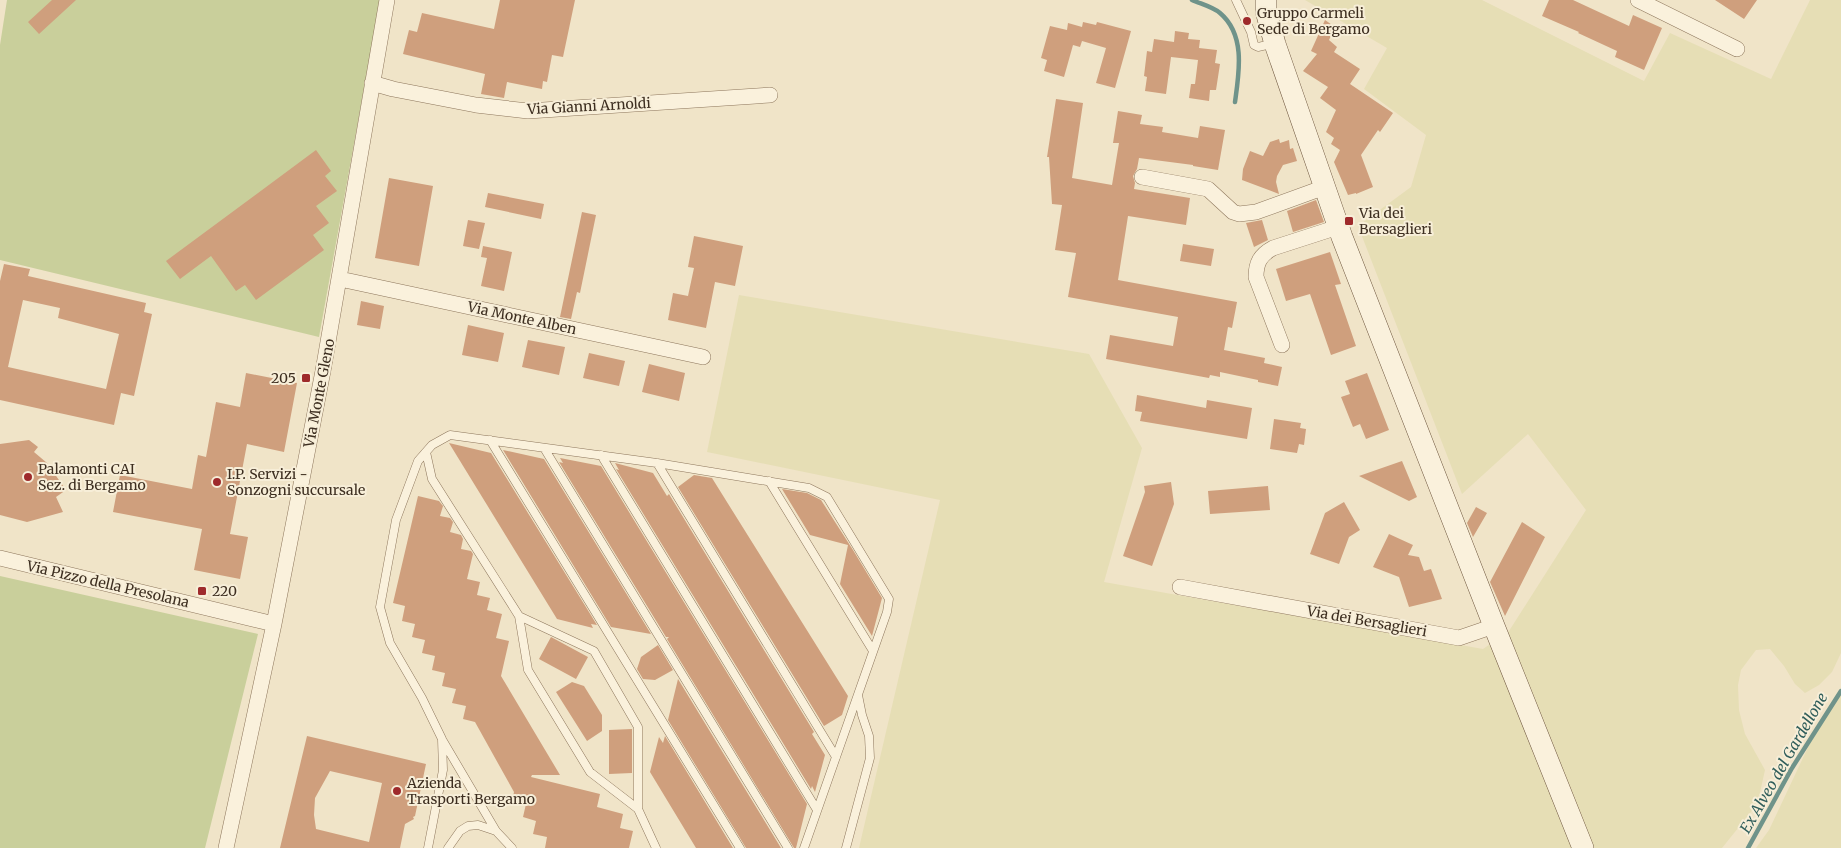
<svg xmlns="http://www.w3.org/2000/svg" width="1841" height="848" viewBox="0 0 1841 848" font-family="Merriweather,serif">
<rect width="100%" height="100%" fill="#f0e4c8"/>
<path fill="#e6deb5" d="M 1305,0 L 1482,0 L 1644,81 L 1670,33 L 1771,79 L 1810,0 L 1841,0 L 1841,653 L 1832,672 L 1819,685 L 1805,693 L 1795,684 L 1784,666 L 1770,649 L 1756,650 L 1741,670 L 1738,685 L 1739,710 L 1745,734 L 1765,770 L 1759,797 L 1751,812 L 1722,848 L 859,848 L 940,500 L 707,452 L 739,295 L 1089,354 L 1142,448 L 1104,582 L 1483,649 L 1509,631 L 1586,510 L 1528,434 L 1462,494 L 1358,226 L 1411,187 L 1426,135 L 1364,89 L 1387,48 Z
M 1841,691 L 1841,848 L 1756,848 L 1769,830 L 1818,726 Z"/>
<path fill="#c9cf9b" d="M 7,0 L 380,0 L 319,337 L 0,260 L 0,45 Z
M 0,576 L 258,634 L 205,848 L 0,848 Z"/>
<g fill="none" stroke-linecap="round" stroke-linejoin="round">
<path stroke="#6f938a" stroke-width="4.5" d="M 1192,0 C 1201,4 1213,7 1220,13 C 1246,35 1239,73 1235,102
M 1748,848 L 1792,768 L 1841,691"/>
</g>
<path fill="#cf9f7d" fill-rule="evenodd" d="M 52,0 L 76,0 L 39,34 L 28,22 Z
M 500,0 L 575,0 L 563,57 L 552,55 L 547,82 L 543,81 L 542,89 L 507,82 L 504,98 L 481,94 L 485,74 L 403,54 L 409,30 L 417,32 L 422,13 L 494,29 Z
M 1549,0 L 1573,0 L 1629,26 L 1633,15 L 1662,28 L 1644,70 L 1615,57 L 1617,51 L 1578,33 L 1579,32 L 1542,16 Z
M 1715,0 L 1757,0 L 1744,19 Z
M 1325,20 L 1335,27 L 1329,40 L 1337,47 L 1334,52 L 1360,69 L 1350,84 L 1393,113 L 1380,132 L 1378,130 L 1361,155 L 1373,187 L 1356,194 L 1356,193 L 1348,195 L 1334,162 L 1340,150 L 1331,144 L 1334,138 L 1326,132 L 1336,110 L 1320,98 L 1328,87 L 1303,71 L 1317,54 L 1311,51 Z
M 1083,22 L 1096,25 L 1097,22 L 1131,31 L 1115,88 L 1096,83 L 1106,48 L 1082,41 L 1080,47 L 1073,45 L 1064,77 L 1044,71 L 1047,60 L 1041,58 L 1050,26 L 1067,30 L 1068,23 L 1082,27 Z
M 1175,31 L 1189,33 L 1188,39 L 1200,40 L 1199,48 L 1217,50 L 1215,63 L 1220,64 L 1216,90 L 1210,90 L 1209,101 L 1189,98 L 1191,84 L 1195,84 L 1198,60 L 1171,57 L 1166,94 L 1145,91 L 1147,77 L 1144,76 L 1147,51 L 1152,52 L 1154,39 L 1174,42 Z
M 1056,99 L 1083,103 L 1072,178 L 1112,185 L 1119,143 L 1113,143 L 1118,111 L 1142,115 L 1140,124 L 1163,127 L 1162,132 L 1198,138 L 1200,126 L 1225,130 L 1218,170 L 1193,166 L 1193,165 L 1139,158 L 1137,169 L 1133,176 L 1135,183 L 1134,189 L 1190,198 L 1186,225 L 1128,216 L 1118,280 L 1237,302 L 1232,328 L 1228,327 L 1224,350 L 1265,358 L 1264,363 L 1282,367 L 1278,386 L 1258,382 L 1258,380 L 1220,372 L 1220,377 L 1210,375 L 1209,378 L 1106,359 L 1110,335 L 1173,346 L 1178,317 L 1068,297 L 1076,253 L 1055,250 L 1062,205 L 1052,204 L 1049,157 L 1047,157 Z
M 1279,139 L 1280,143 L 1289,140 L 1290,149 L 1293,148 L 1297,161 L 1283,165 L 1277,176 L 1276,182 L 1279,194 L 1242,180 L 1243,169 L 1250,151 L 1263,156 L 1270,142 Z
M 316,150 L 331,171 L 325,176 L 337,191 L 316,206 L 329,223 L 313,235 L 324,250 L 256,300 L 245,285 L 236,291 L 211,256 L 180,279 L 166,261 Z
M 389,178 L 433,186 L 419,266 L 375,258 Z
M 488,193 L 544,204 L 541,219 L 485,207 Z
M 1316,200 L 1324,222 L 1293,232 L 1287,211 Z
M 582,212 L 596,215 L 580,293 L 577,292 L 571,319 L 560,317 Z
M 468,220 L 485,223 L 479,249 L 463,246 Z
M 1262,220 L 1268,240 L 1254,247 L 1246,223 Z
M 694,236 L 743,246 L 735,286 L 715,282 L 706,328 L 668,320 L 673,293 L 688,296 L 694,268 L 688,267 Z
M 1183,244 L 1214,249 L 1211,266 L 1180,261 Z
M 483,246 L 512,252 L 504,291 L 481,286 L 487,258 L 481,257 Z
M 1330,252 L 1341,284 L 1335,285 L 1356,346 L 1331,355 L 1310,294 L 1286,301 L 1276,269 Z
M 4,264 L 30,269 L 28,276 L 146,303 L 144,312 L 152,314 L 134,396 L 121,393 L 114,425 L 0,400 L 0,281 ZM 23,300 L 60,308 L 58,318 L 119,334 L 106,389 L 8,367 Z
M 361,301 L 384,306 L 380,329 L 357,325 Z
M 468,325 L 504,333 L 498,362 L 462,355 Z
M 528,340 L 565,347 L 559,375 L 522,367 Z
M 589,353 L 625,361 L 619,386 L 583,378 Z
M 649,364 L 685,373 L 679,401 L 642,392 Z
M 246,373 L 297,383 L 284,452 L 247,444 L 230,534 L 248,537 L 240,579 L 194,570 L 202,529 L 113,512 L 120,475 L 192,489 L 198,455 L 206,457 L 216,402 L 240,407 Z
M 1367,373 L 1389,430 L 1366,439 L 1360,424 L 1353,427 L 1341,397 L 1350,394 L 1345,381 Z
M 1137,395 L 1206,408 L 1207,400 L 1252,408 L 1247,439 L 1140,421 L 1142,412 L 1135,411 Z
M 1274,419 L 1301,423 L 1300,428 L 1306,429 L 1304,445 L 1299,444 L 1297,453 L 1270,449 Z
M 29,440 L 38,447 L 34,452 L 47,463 L 66,490 L 56,497 L 63,512 L 27,522 L 0,515 L 0,444 Z
M 449,443 L 491,453 L 597,625 L 591,624 L 593,628 L 557,619 Z
M 503,450 L 544,459 L 651,634 L 611,627 Z
M 560,458 L 601,466 L 807,804 L 796,848 L 794,848 L 667,639 L 669,637 L 666,637 L 559,462 L 563,463 Z
M 1402,461 L 1417,497 L 1409,501 L 1359,476 Z
M 615,463 L 653,473 L 667,496 L 669,494 L 814,732 L 812,734 L 825,755 L 815,792 L 812,786 L 811,789 L 616,469 L 619,470 Z
M 694,475 L 712,478 L 848,696 L 842,715 L 824,726 L 678,487 Z
M 1171,482 L 1174,504 L 1152,566 L 1123,556 L 1145,492 L 1144,486 Z
M 1268,486 L 1270,510 L 1210,514 L 1208,491 Z
M 782,489 L 807,493 L 821,500 L 853,550 L 882,598 L 872,636 L 840,584 L 848,545 L 810,535 Z
M 418,496 L 439,501 L 443,506 L 440,516 L 450,518 L 453,522 L 450,532 L 461,535 L 463,539 L 461,549 L 471,551 L 473,554 L 467,579 L 480,582 L 477,595 L 490,598 L 487,610 L 502,614 L 496,638 L 509,641 L 501,676 L 560,775 L 532,775 L 531,777 L 600,794 L 597,807 L 623,814 L 620,828 L 633,831 L 629,848 L 545,848 L 547,837 L 533,834 L 536,821 L 523,817 L 526,804 L 512,801 L 514,792 L 475,722 L 463,719 L 466,706 L 452,703 L 456,689 L 442,686 L 445,673 L 432,670 L 435,656 L 422,653 L 425,640 L 412,637 L 415,624 L 402,621 L 405,606 L 393,603 Z
M 1344,502 L 1360,530 L 1349,537 L 1339,564 L 1310,554 L 1325,513 Z
M 1476,507 L 1487,513 L 1473,537 L 1467,523 Z
M 1522,522 L 1545,537 L 1505,616 L 1490,582 Z
M 1389,534 L 1413,545 L 1408,555 L 1419,557 L 1424,571 L 1431,569 L 1442,599 L 1409,607 L 1399,577 L 1373,567 Z
M 551,637 L 588,657 L 576,679 L 539,659 Z
M 658,645 L 673,670 L 655,680 L 643,679 L 637,669 L 641,657 Z
M 678,679 L 781,848 L 746,848 L 668,720 Z
M 572,682 L 584,686 L 602,715 L 602,731 L 587,741 L 556,692 Z
M 632,729 L 632,773 L 609,774 L 609,730 Z
M 307,736 L 426,764 L 415,816 L 413,817 L 414,819 L 405,824 L 400,848 L 280,848 ZM 330,771 L 382,783 L 369,842 L 316,829 L 314,815 L 315,798 Z
M 665,736 L 733,848 L 696,848 L 650,772 L 659,737 L 663,743 Z"/>
<g fill="none" stroke-linecap="round" stroke-linejoin="round">
<defs>
<path id="lane" d="M 1236,0 L 1251,32 L 1254,45 L 1258,47 L 1272,44
M 490,440 L 740,848
M 544,448 L 788,848
M 426,452 L 432,479 L 519,616 L 594,651 L 638,727 L 638,809 L 656,848
M 601,455 L 817,810
M 657,463 L 836,757
M 769,481 L 873,651
M 519,616 L 528,670 L 590,772 L 638,809
M 443,741 L 496,831
M 428,848 L 443,770 L 442,739 L 422,698 L 390,643 L 380,607 L 396,520 L 418,461 L 432,445 L 450,435 L 657,463 L 809,488 L 827,497 L 889,599 L 887,612 L 804,848
M 448,848 L 460,831 L 468,826 L 478,825 L 496,831 L 512,848
M 846,848 L 870,758 L 869,736 L 862,715 L 858,695"/>
<path id="street" d="M 1638,0 L 1737,49
M 372,83 L 393,89 L 476,105 L 528,111 L 770,95
M 1142,177 L 1208,189 L 1233,212 L 1239,214 L 1256,212 L 1325,187
M 340,279 L 703,357
M 1282,345 L 1256,277 C 1256,263 1260,255 1273,248 L 1338,227
M 0,558 L 274,624
M 1180,587 L 1459,638 L 1494,626
M 226,848 L 274,624 L 323,371 L 387,0"/>
<path id="secondary" d="M 1266,0 L 1266,11 L 1275,44 L 1342,237 L 1494,626 L 1583,848"/>
</defs>
<use href="#lane" stroke="#8d765c" stroke-width="9"/>
<use href="#street" stroke="#8d765c" stroke-width="16"/>
<use href="#secondary" stroke="#6f573f" stroke-width="22"/>
<use href="#lane" stroke="#faf1dc" stroke-width="8"/>
<use href="#street" stroke="#faf1dc" stroke-width="15"/>
<use href="#secondary" stroke="#faf1dc" stroke-width="21"/>
</g>
<g fill="#9e2a2b" stroke="#f7eed8" stroke-width="2">
<circle cx="1247" cy="21" r="5"/>
<rect x="1344" y="216" width="10" height="10" rx="2.5"/>
<rect x="301" y="373" width="10" height="10" rx="2.5"/>
<circle cx="28" cy="477" r="5"/>
<circle cx="217" cy="482" r="5"/>
<rect x="197" y="586" width="10" height="10" rx="2.5"/>
<circle cx="397" cy="791" r="5"/>
</g>
<g text-anchor="middle" stroke-width="4" stroke-linejoin="round" paint-order="stroke">
<g font-size="14" fill="#3d2e20" stroke="#f7eed8" text-anchor="start">
<text x="1257" y="18">Gruppo Carmeli<tspan x="1257" dy="16">Sede di Bergamo</tspan></text>
<text x="1359" y="218">Via dei<tspan x="1359" dy="16">Bersaglieri</tspan></text>
<text x="296" y="383" text-anchor="end">205</text>
<text x="38" y="474">Palamonti CAI<tspan x="38" dy="16">Sez. di Bergamo</tspan></text>
<text x="227" y="479">I.P. Servizi -<tspan x="227" dy="16">Sonzogni succursale</tspan></text>
<text x="212" y="596">220</text>
<text x="407" y="788">Azienda<tspan x="407" dy="16">Trasporti Bergamo</tspan></text>
</g>
<g font-size="14" fill="#3d2e20" stroke="#f7eed8">
<text transform="translate(589 106) rotate(-3)" y="5">Via Gianni Arnoldi</text>
<text transform="translate(522 318) rotate(12)" y="5">Via Monte Alben</text>
<text transform="translate(319 393) rotate(-79)" y="5">Via Monte Gleno</text>
<text transform="translate(108 584) rotate(13)" y="5">Via Pizzo della Presolana</text>
<text transform="translate(1367 621) rotate(10)" y="5">Via dei Bersaglieri</text>
</g>
<g font-size="15" font-style="italic" fill="#2f5d5a" stroke="#f7eed8">
<text transform="translate(1784 763) rotate(-60)" y="5">Ex Alveo del Gardellone</text>
</g>
</g>
</svg>
